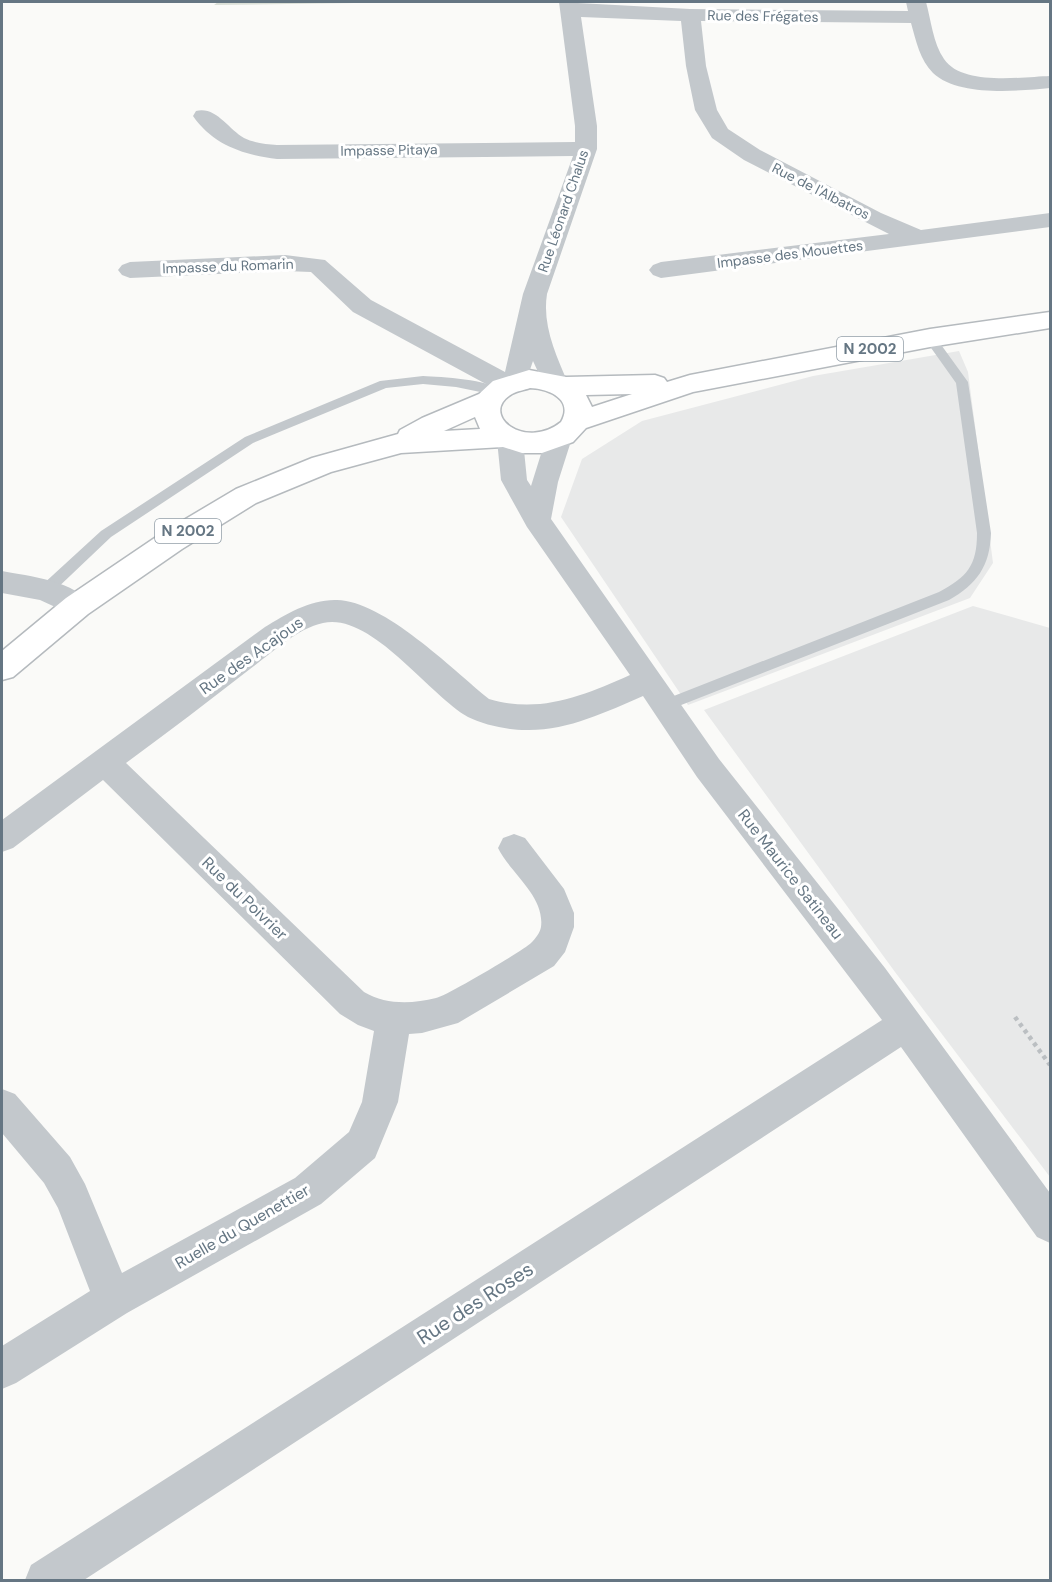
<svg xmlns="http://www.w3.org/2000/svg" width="1052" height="1582" viewBox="0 0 1052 1582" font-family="'DM Sans',sans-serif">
<rect width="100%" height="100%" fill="#fafaf8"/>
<path fill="#e8e9e9" d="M 959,351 L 968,372 L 993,563 L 970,598 L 688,705 L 561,517 L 582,459 L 642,421 L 813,376 Z
M 973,606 L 1050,628 L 1050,1177 L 895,972 L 704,710 Z"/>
<path fill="#dadfd7" d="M 218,2 L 422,2 L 214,5 Z"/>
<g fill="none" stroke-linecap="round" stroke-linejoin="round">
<defs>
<path id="primary" d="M 1050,312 L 1050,328 L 930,347 L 693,392 L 586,428 L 573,442 L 542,453 L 522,453 L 503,447 L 401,453 L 331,472 L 256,503 L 182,549 L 88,614 L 13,677 L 2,680 L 2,651 L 66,598 L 162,533 L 236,489 L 312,458 L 398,434 L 400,430 L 422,418 L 479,394 L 493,381 L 529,370 L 566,377 L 655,375 L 664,378 L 667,382 L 690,375 L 930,329 ZM 530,388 C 549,389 574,399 561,422 C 525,451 478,414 512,394 C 517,391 525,390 530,388 ZM 632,394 L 592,407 L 586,395 ZM 475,417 L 480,429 L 444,431 Z"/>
</defs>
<use href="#primary" stroke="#b5babe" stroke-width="3"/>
<path stroke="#bbbfc2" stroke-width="4.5" stroke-dasharray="4 4" stroke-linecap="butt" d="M 1015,1017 L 1050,1065"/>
<path fill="#c3c8cc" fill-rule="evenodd" d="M 930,334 L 934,335 L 968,382 L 991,533 C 990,566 977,584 949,600 L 671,709 L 661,709 L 659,705 L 661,701 L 939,592 C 967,577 977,566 977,533 L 956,383 L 924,338 Z
M 423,376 C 441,377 490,379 501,391 L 495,395 L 456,387 L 423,384 L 386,388 L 253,443 L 111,537 L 51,594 L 41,594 L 39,590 L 41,586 L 101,531 L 245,437 L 380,381 Z"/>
<path fill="#c3c8cc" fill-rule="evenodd" d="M 559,2 L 690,9 L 908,11 L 906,2 L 926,2 C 931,20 933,43 944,59 C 962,86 1021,77 1050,76 L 1050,88 C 1019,91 958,97 933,73 C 920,60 916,41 911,23 L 701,21 L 706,66 L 717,110 L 728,129 L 760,150 L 881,213 L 921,230 L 1050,213 L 1050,227 L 661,278 L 653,275 L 649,270 L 653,265 L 661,262 L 889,234 L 744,160 L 712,138 L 695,110 L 686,66 L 681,21 L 581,17 L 597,126 L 597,149 L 547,294 C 542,325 556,355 568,383 L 564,389 L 555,392 L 546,389 L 533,361 L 524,387 L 506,393 L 497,390 L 353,312 L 311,272 L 285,271 L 130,278 L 122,275 L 118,270 L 122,265 L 130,262 L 285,255 L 325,260 L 371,300 L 505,372 L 523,294 L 573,156 L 277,159 C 244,155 213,145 193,116 L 196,111 C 216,106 228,129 244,138 C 254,143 266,144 277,145 L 575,142 L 575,126 Z
M 559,429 L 568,431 L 572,438 L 558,482 L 551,519 L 719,759 L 885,968 L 1050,1193 L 1050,1243 L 1037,1237 L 901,1047 L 84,1580 L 25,1580 L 31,1565 L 882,1020 L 697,777 L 643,696 C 606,712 567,731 526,730 C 508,730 484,725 468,717 C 428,694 371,612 323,623 C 296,629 272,653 250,669 C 209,701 168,732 126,763 L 364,992 C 386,1005 412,1004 436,998 C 446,996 524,950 531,943 C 535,939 540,933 541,927 C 545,896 510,873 498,848 L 503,838 L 514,834 L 525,838 L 564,889 L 574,913 L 574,927 L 565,952 L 554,966 L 458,1023 L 422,1033 L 409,1034 L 398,1102 L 375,1158 L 321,1204 L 127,1313 L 16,1383 L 2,1389 L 2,1346 L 90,1291 L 58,1208 L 44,1183 L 2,1133 L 2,1089 L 15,1094 L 70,1157 L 85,1184 L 122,1273 L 295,1178 L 349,1132 L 362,1102 L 374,1031 L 358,1025 L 340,1014 L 103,780 L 13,848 L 2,852 L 2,820 L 265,627 C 286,614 311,599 337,600 C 384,601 452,669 489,699 C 540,714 583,696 630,675 L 527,527 L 501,480 L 497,440 L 501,433 L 510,431 L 519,433 L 523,440 L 527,480 L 531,486 L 546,438 L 550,431 Z
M 2,571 C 28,576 78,581 91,606 L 87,614 L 77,617 L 40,600 L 2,593 Z"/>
<use href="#primary" fill="#fff" fill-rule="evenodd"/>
</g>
<g text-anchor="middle" stroke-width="6" stroke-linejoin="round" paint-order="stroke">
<g font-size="14" fill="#657683" stroke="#fff">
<text transform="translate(763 16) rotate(1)" y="5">Rue des Frégates</text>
<text transform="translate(389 150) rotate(-1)" y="5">Impasse Pitaya</text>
<text transform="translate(821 191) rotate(27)" y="5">Rue de l'Albatros</text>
<text transform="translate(563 211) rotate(-71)" y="5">Rue Léonard Chalus</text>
<text transform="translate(790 254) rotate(-7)" y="5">Impasse des Mouettes</text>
<text transform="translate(228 266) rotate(-2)" y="5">Impasse du Romarin</text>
</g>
<g fill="#fff" stroke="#939fa8" stroke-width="1.5">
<rect x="837" y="337" width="66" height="24" rx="4.5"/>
<rect x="155" y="519" width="66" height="24" rx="4.5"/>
</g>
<g font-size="15" font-weight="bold" fill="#657683">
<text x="870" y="354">N 2002</text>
<text x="188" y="536">N 2002</text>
</g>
<g font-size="16" fill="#657683" stroke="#fff">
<text transform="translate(251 655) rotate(-35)" y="6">Rue des Acajous</text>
<text transform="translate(791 874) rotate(52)" y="6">Rue Maurice Satineau</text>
<text transform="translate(245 898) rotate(44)" y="6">Rue du Poivrier</text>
<text transform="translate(242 1226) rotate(-30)" y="6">Ruelle du Quenettier</text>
</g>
<g font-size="20" fill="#657683" stroke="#fff">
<text transform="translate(475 1303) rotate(-33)" y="7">Rue des Roses</text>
</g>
</g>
<rect width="1052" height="1582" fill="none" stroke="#657683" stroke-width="6"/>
</svg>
